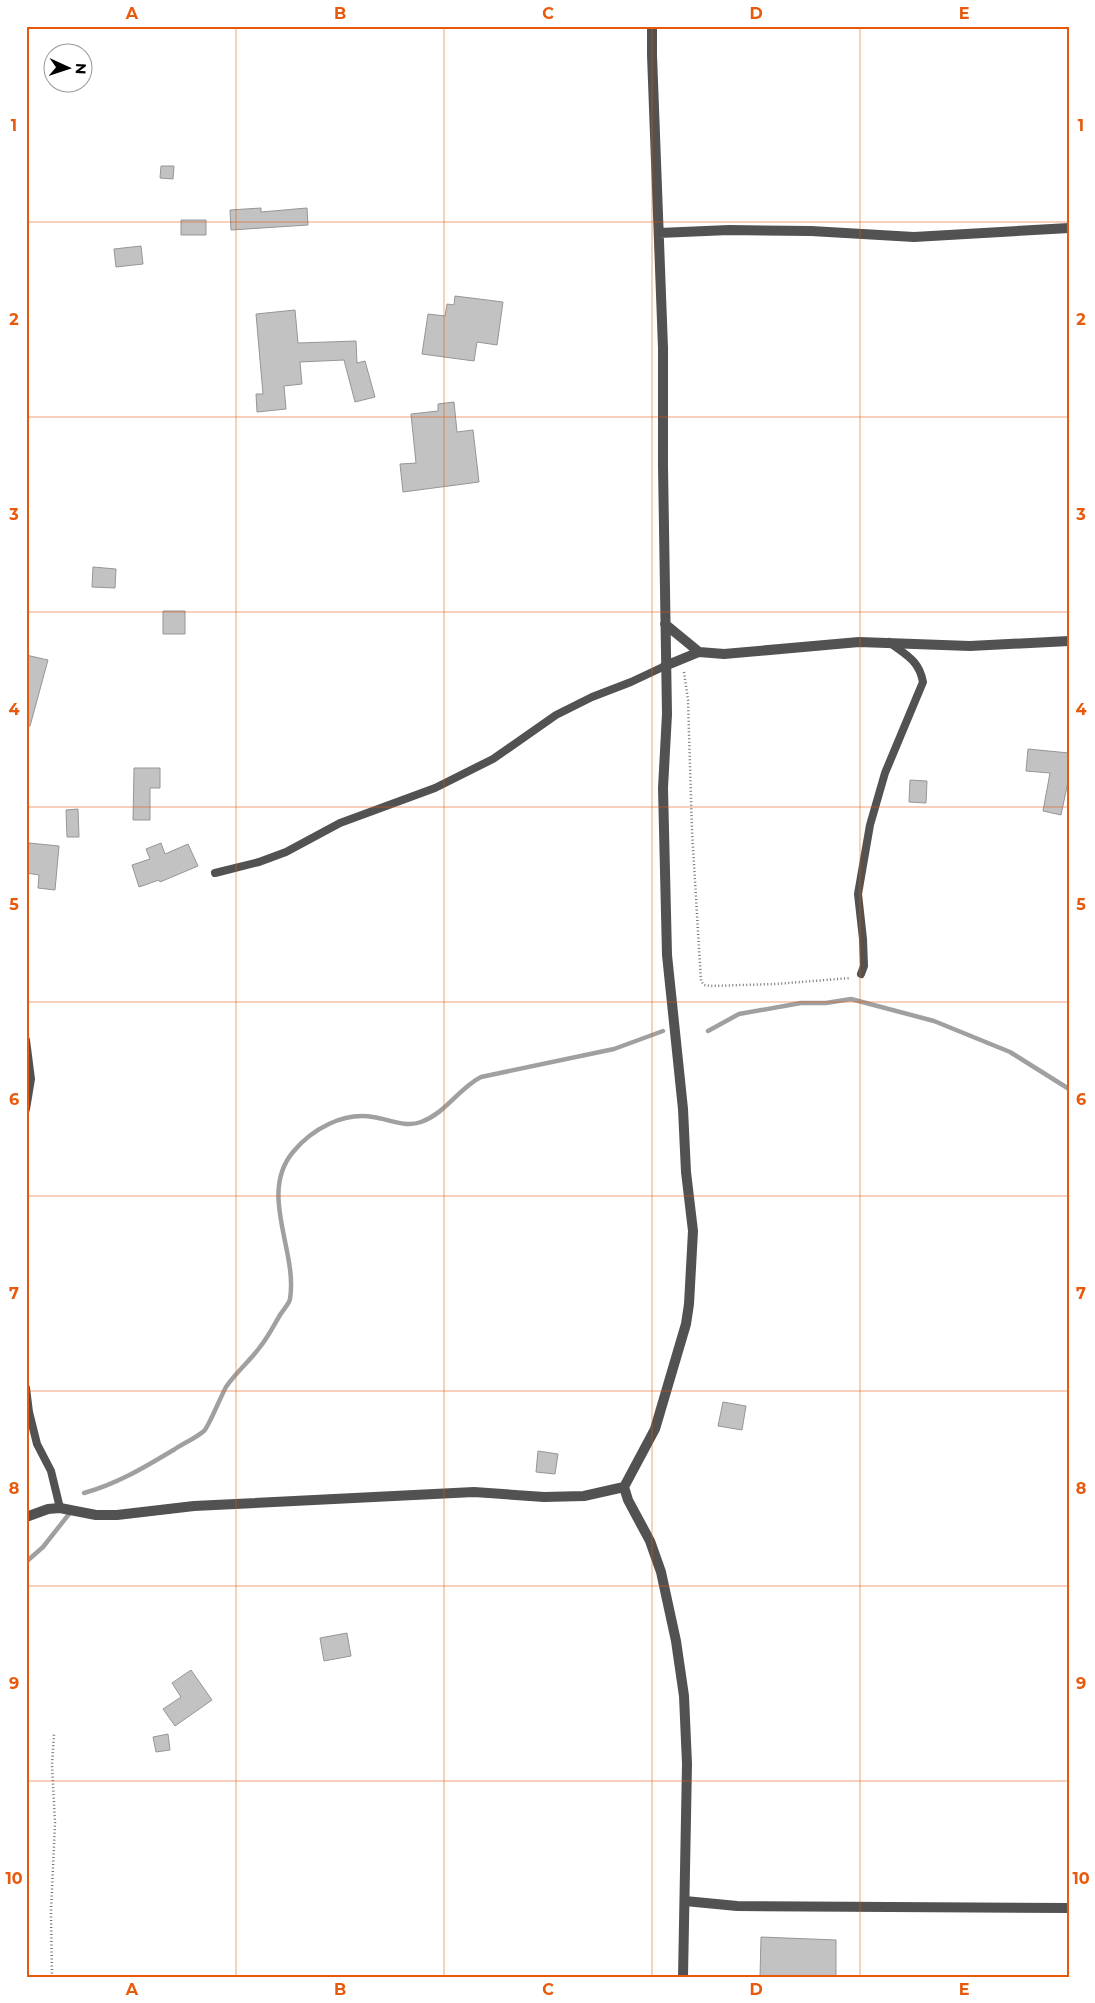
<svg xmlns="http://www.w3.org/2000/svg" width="1095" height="2003" viewBox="0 0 1095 2003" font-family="Montserrat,sans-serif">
<rect width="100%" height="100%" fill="#fff"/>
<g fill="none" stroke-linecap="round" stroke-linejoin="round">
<path stroke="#a0a0a0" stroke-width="4.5" d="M 708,1031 L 739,1014 L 801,1003 L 826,1003 L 851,999 L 934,1021 L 1010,1052 L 1069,1089
M 84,1493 C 117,1484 145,1467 175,1449 C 184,1443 196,1438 204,1431 C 208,1428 221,1396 226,1387 C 235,1373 250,1361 260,1347 C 268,1337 274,1325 280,1315 C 283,1310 289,1304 290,1299 C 298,1251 258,1194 293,1152 C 312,1129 343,1112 373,1117 C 389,1119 405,1128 421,1122 C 446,1113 459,1088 481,1077 L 614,1049 L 663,1031
M 26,1562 L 43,1547 L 69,1514"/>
</g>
<path fill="#c2c2c2" stroke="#969696" d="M 161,166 L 174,166 L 173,179 L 160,178 Z
M 261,208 L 261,212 L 307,208 L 308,225 L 231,230 L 230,210 Z
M 181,220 L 206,220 L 206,235 L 181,235 Z
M 141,246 L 143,264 L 116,267 L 114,249 Z
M 455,296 L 503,302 L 497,345 L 477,342 L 474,361 L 422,354 L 428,314 L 445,316 L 447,304 L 454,305 Z
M 295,310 L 298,343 L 356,341 L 357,363 L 365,361 L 375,397 L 355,402 L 344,360 L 300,362 L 302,384 L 284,386 L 286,409 L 257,412 L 256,394 L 263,394 L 256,314 Z
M 454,402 L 457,432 L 473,430 L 479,482 L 403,492 L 400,464 L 416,463 L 411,414 L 438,411 L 438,404 Z
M 93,567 L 116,569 L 115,588 L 92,587 Z
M 163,611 L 185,611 L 185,634 L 163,634 Z
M 26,655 L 48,660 L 30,726 L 26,726 Z
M 1028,749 L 1069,753 L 1069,777 L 1061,815 L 1043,811 L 1050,773 L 1026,771 Z
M 134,768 L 160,768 L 160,788 L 150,788 L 150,820 L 133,820 Z
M 910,780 L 927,781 L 926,803 L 909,802 Z
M 78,809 L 79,837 L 67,837 L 66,810 Z
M 29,843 L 59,846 L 55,890 L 38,888 L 39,875 L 26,873 Z
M 161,843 L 165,854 L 188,844 L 198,866 L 160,882 L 159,880 L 139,887 L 132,865 L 150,859 L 146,849 Z
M 723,1402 L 746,1406 L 742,1430 L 718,1426 Z
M 538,1451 L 558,1454 L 555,1474 L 536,1472 Z
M 347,1633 L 351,1656 L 324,1661 L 320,1638 Z
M 191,1670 L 212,1700 L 175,1726 L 163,1709 L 181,1697 L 172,1683 Z
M 168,1734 L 170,1750 L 156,1752 L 153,1737 Z
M 761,1937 L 836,1940 L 836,1977 L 760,1977 Z"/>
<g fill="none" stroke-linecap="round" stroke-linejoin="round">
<path stroke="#747474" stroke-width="2.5" stroke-dasharray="1 2.5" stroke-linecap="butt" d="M 684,672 L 688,700 L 692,831 L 701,981 L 704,985 L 710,986 L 775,984 L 851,978
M 52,1977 L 51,1912 L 55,1823 L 52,1765 L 54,1734"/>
<path stroke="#525252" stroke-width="8" d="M 215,873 L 259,862 L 286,852 L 340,823 L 435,788 L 493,759 L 556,715 L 592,697 L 631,682 L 665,666
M 861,974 L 864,966 L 863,939 L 858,894 L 870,825 L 885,773 L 923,682 C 919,660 906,655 889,642
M 26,1040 L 31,1079 L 26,1109
M 26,1388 L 29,1412 L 37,1444 L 51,1471 L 60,1508"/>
<path stroke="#525252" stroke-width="10" d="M 659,233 L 729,230 L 811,231 L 914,237 L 1069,228
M 665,624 L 699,652
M 665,666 L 699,652 L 724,654 L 859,642 L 970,646 L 1069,641
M 624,1487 L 628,1500 L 650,1541 L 661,1572 L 676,1641 L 684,1696 L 687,1764 L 683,1977
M 26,1517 L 48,1509 L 60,1508 L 96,1515 L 117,1515 L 194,1506 L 474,1492 L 544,1497 L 584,1496 L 624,1487 L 655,1429 L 686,1324 L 689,1304 L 693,1231 L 686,1172 L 683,1109 L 667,955 L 663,788 L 667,714 L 663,466 L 663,348 L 652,55 L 652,26
M 685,1901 L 737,1906 L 1069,1908"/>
</g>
<path fill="none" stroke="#e8590c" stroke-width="1" stroke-opacity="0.55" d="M 236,26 L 236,1977M 444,26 L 444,1977M 652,26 L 652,1977M 860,26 L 860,1977M 26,222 L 1069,222M 26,417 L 1069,417M 26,612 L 1069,612M 26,807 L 1069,807M 26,1002 L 1069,1002M 26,1196 L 1069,1196M 26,1391 L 1069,1391M 26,1586 L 1069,1586M 26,1781 L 1069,1781"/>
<rect width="1095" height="2003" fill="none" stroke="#ffffff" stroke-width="55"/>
<g transform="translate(68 68) rotate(93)"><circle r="24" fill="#ffffff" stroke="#999999"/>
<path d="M0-4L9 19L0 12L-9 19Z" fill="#000000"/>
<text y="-8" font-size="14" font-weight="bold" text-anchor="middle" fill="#000000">N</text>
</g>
<rect x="28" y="28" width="1040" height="1948" fill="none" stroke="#e8590c" stroke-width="2"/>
<g font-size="16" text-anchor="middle" font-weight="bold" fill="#e8590c">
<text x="132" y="19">A</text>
<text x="340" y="19">B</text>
<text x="548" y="19">C</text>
<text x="756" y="19">D</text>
<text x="964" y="19">E</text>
<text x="14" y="131">1</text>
<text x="1081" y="131">1</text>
<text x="14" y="325">2</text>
<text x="1081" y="325">2</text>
<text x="14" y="520">3</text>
<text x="1081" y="520">3</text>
<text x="14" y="715">4</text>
<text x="1081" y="715">4</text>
<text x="14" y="910">5</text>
<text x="1081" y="910">5</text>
<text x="14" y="1105">6</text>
<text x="1081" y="1105">6</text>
<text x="14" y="1299">7</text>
<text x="1081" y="1299">7</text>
<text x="14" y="1494">8</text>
<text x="1081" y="1494">8</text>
<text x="14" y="1689">9</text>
<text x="1081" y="1689">9</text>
<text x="14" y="1884">10</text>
<text x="1081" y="1884">10</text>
<text x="132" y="1995">A</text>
<text x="340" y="1995">B</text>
<text x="548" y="1995">C</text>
<text x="756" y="1995">D</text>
<text x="964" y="1995">E</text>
</g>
</svg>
